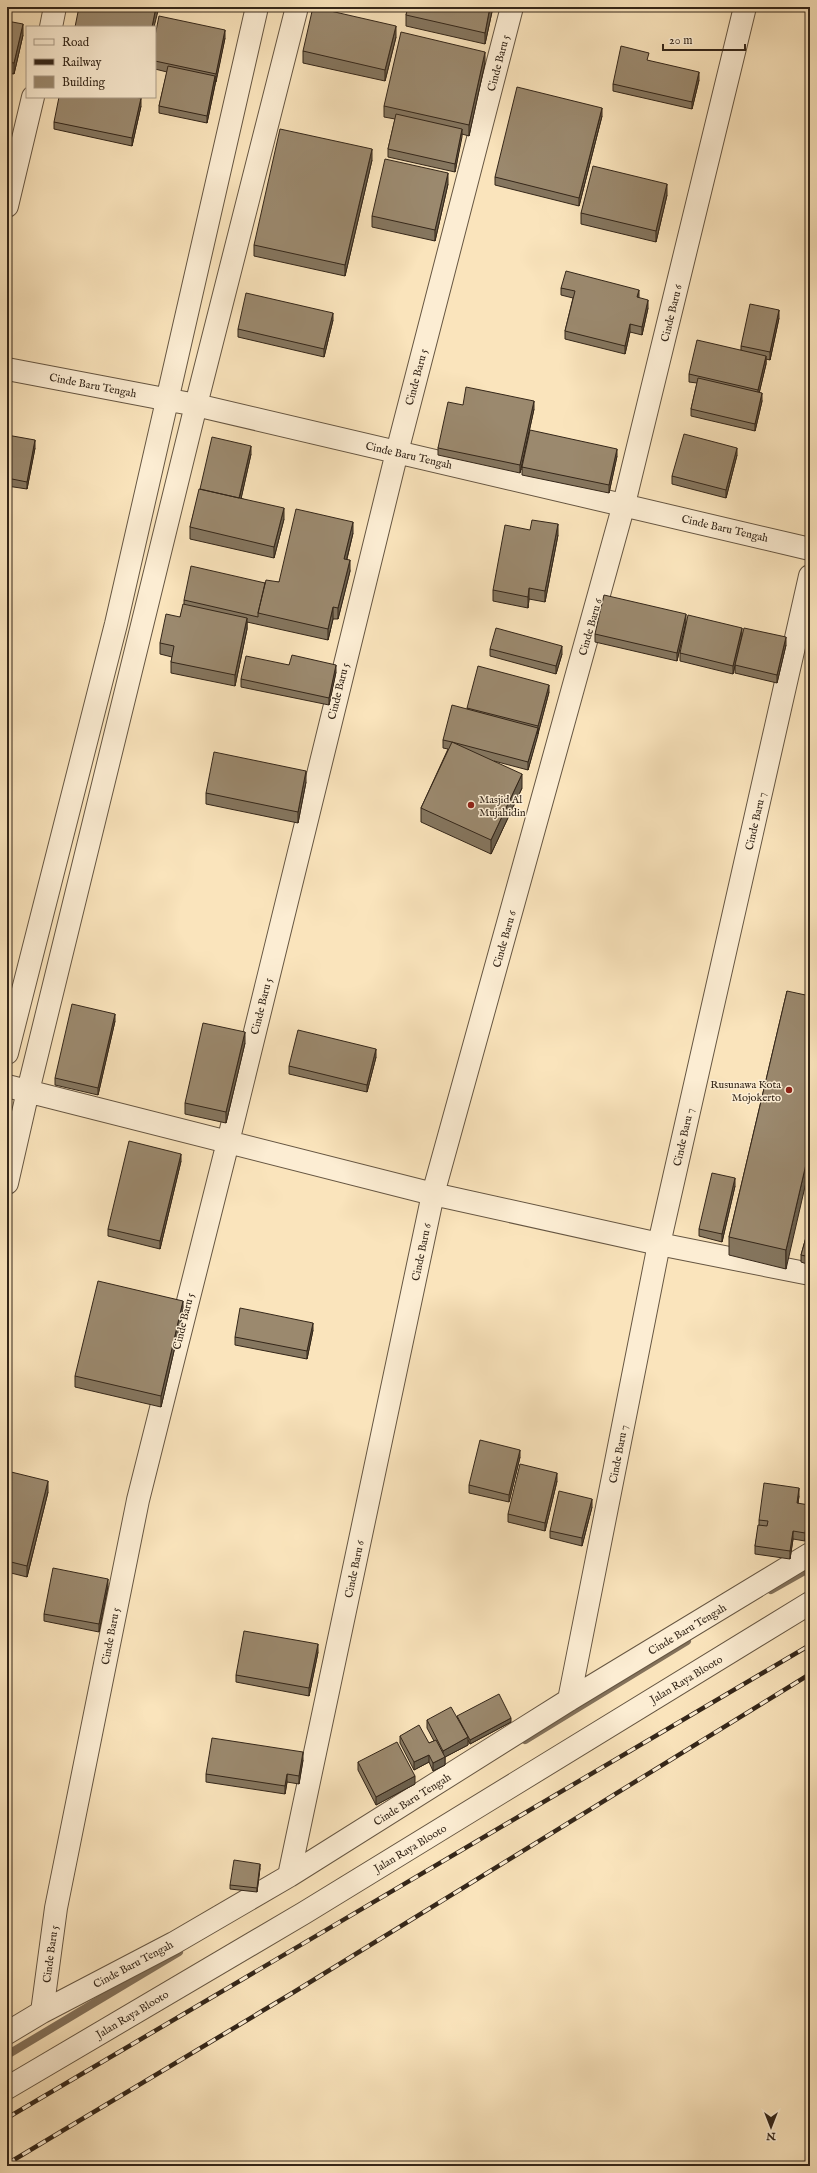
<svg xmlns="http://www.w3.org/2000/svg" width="817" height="2173" viewBox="0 0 817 2173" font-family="'IM FELL English',serif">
<rect width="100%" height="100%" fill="#fae4bc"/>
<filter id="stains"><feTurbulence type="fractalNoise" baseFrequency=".005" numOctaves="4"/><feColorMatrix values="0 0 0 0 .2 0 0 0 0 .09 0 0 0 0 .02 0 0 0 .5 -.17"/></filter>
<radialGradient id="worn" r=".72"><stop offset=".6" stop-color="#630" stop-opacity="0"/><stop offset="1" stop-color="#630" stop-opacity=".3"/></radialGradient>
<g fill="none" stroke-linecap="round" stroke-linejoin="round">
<path stroke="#83715a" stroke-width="8" d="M 771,1590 L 810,1568
M 525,1740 L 687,1641
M 7,2055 L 179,1952"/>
<defs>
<path id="minor" d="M 51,27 L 55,7
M 7,206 L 33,97
M 7,369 L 196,405 L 810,549
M 7,1053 L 116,624 L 257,7
M 7,1086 L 433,1194 L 659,1244 L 810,1274
M 7,1183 L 28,1091 L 196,405 L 297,7
M 569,1700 L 659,1244 L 810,576
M 289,1876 L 433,1194 L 624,504 L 745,7
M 42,2012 L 56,1908 L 138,1500 L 228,1142 L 397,452 L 512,7
M 7,2033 L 42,2012 L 174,1943 L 289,1876 L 569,1700 L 810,1554
M 7,2088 L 304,1913 L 810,1603"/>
</defs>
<use href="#minor" stroke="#665642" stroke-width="24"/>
<use href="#minor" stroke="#fcedd3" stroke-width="22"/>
<defs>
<path id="rail" d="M 7,2118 L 810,1645
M 7,2164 L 294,1992 L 810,1674"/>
</defs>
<use href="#rail" stroke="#342619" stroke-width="4.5"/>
<use href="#rail" stroke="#fcedd3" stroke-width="3" stroke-dasharray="9" stroke-linecap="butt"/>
</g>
<path fill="#85765f" stroke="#342619" d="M 408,7 L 493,7 L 485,44 L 406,26 L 406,15 Z
M 7,21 L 23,35 L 14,74 L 7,73 Z
M 155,36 L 225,38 L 207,123 L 159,113 L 159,106 L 167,72 L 155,69 Z
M 396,37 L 385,81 L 303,63 L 303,51 Z
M 485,63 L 469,136 L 462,134 L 455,172 L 388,157 L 388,149 L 395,119 L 384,117 L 384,106 Z
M 699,80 L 692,109 L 613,91 L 613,84 Z
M 141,106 L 132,146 L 54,129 L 54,122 Z
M 602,116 L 579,206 L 495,185 L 495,177 Z
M 372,160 L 345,276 L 254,256 L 254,245 Z
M 448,184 L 435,241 L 372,227 L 372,216 Z
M 667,195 L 656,242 L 581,224 L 581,213 Z
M 810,204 L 810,218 L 809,218 Z
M 561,288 L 639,298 L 648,308 L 642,335 L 630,332 L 625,354 L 565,339 L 565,331 L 573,298 L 561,295 Z
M 779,318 L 770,360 L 766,359 L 766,364 L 759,393 L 762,401 L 755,431 L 691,416 L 691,409 L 697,383 L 689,382 L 689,374 L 741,350 L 741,346 Z
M 333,320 L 324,357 L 238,337 L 238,329 Z
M 463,405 L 534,409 L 520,473 L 438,455 L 438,448 Z
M 7,435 L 35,448 L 27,489 L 7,486 Z
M 251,454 L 241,498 L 284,519 L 274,558 L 190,539 L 190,527 L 200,489 Z
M 737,455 L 726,498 L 672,484 L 672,476 Z
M 617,456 L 609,493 L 522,475 L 522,467 Z
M 353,533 L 347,559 L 350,571 L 338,619 L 333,619 L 328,640 L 247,622 L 247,629 L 235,686 L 171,673 L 171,662 L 172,657 L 160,654 L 160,643 L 180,617 L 184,604 L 184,600 L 265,583 L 279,582 Z
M 558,535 L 545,602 L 529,599 L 528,608 L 493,601 L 493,590 Z
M 686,622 L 677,661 L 595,642 L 595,634 Z
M 742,635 L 733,674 L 680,661 L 680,653 Z
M 786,645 L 777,683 L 735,673 L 735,665 Z
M 490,649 L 562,654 L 556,674 L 490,656 Z
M 289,665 L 336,672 L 329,705 L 241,687 L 241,679 Z
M 549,692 L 528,770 L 494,761 L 522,788 L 491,854 L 421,822 L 421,808 L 448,749 L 443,748 L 443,740 L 467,709 L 467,708 Z
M 306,782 L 298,823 L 206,804 L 206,793 Z
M 787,991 L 786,1269 L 729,1255 L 729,1237 Z
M 115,1021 L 98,1095 L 55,1085 L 55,1078 Z
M 245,1043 L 226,1123 L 185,1114 L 185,1103 Z
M 376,1057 L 367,1092 L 289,1074 L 289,1066 Z
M 181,1161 L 160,1249 L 108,1236 L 108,1229 Z
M 735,1186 L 722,1242 L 699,1236 L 699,1229 Z
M 810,1223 L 810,1265 L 801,1262 L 801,1255 Z
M 183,1312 L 161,1407 L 75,1387 L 75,1376 Z
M 313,1330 L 307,1359 L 235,1345 L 235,1337 Z
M 520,1457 L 509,1502 L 469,1493 L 469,1485 Z
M 7,1471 L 48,1492 L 27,1577 L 7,1572 Z
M 557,1481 L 545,1531 L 508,1522 L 508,1514 Z
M 799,1496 L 798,1503 L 809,1513 L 805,1541 L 793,1539 L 790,1559 L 755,1554 L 755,1546 L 759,1525 L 759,1520 Z
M 592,1507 L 582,1546 L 550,1538 L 550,1531 Z
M 108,1586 L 99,1632 L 44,1621 L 44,1614 Z
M 318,1652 L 309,1696 L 236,1682 L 236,1675 Z
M 457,1717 L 511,1722 L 470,1744 L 468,1740 L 468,1745 L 445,1757 L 445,1765 L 433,1771 L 429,1762 L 414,1770 L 400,1743 L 400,1736 L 429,1743 L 434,1741 L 427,1728 L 427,1720 Z
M 303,1760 L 299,1784 L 287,1782 L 285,1794 L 206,1782 L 206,1774 Z
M 358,1762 L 415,1784 L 376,1805 L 358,1770 Z
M 260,1868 L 257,1892 L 230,1889 L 230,1885 Z"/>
<path fill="#6c604d" stroke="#342619" d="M 156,7 L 159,7 L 154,27 L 152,27 Z
M 490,7 L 493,7 L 485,44 L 485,33 Z
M 23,24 L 23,35 L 14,74 L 14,63 Z
M 396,26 L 396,37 L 385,81 L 385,70 Z
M 225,30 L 225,38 L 216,82 L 216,74 Z
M 485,52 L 485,63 L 469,136 L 469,125 Z
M 699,72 L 699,80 L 692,109 L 692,102 Z
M 215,76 L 215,84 L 207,123 L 207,116 Z
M 141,98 L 141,106 L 132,146 L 132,138 Z
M 602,108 L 602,116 L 579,206 L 579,198 Z
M 462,129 L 462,137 L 455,172 L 455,164 Z
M 372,149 L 372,160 L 345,276 L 345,265 Z
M 448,173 L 448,184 L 435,241 L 435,230 Z
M 667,184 L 667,195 L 656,242 L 656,231 Z
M 639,290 L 639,298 L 637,297 Z
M 648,300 L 648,308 L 642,335 L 642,327 Z
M 779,310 L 779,318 L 770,360 L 770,352 Z
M 333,313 L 333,320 L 324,357 L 324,349 Z
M 630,324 L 630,332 L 625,354 L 625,346 Z
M 766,356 L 766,364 L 758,398 L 758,390 Z
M 762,393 L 762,401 L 755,431 L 755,424 Z
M 534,401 L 534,409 L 520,473 L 520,465 Z
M 35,440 L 35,448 L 27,489 L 27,482 Z
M 251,446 L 251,454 L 239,508 L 239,500 Z
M 737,448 L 737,455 L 726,498 L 726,490 Z
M 617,449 L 617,456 L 609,493 L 609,485 Z
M 284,508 L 284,519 L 274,558 L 274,547 Z
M 353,522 L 353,533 L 344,570 L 344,559 Z
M 558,524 L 558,535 L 545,602 L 545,591 Z
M 350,560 L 350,571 L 338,619 L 338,608 Z
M 529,588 L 529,599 L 528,608 L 528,597 Z
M 333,607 L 333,619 L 328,640 L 328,629 Z
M 686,614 L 686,622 L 677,661 L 677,653 Z
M 247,618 L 247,629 L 235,686 L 235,675 Z
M 742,628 L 742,635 L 733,674 L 733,666 Z
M 786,637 L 786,645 L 777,683 L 777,675 Z
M 562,646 L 562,654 L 556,674 L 556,666 Z
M 336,665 L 336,672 L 329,705 L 329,698 Z
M 549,685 L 549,692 L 538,734 L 538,726 Z
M 538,728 L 538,735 L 528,770 L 528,762 Z
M 306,771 L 306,782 L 298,823 L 298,812 Z
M 522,774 L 522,788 L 491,854 L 491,840 Z
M 115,1014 L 115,1021 L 98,1095 L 98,1088 Z
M 245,1032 L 245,1043 L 226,1123 L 226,1112 Z
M 376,1049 L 376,1057 L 367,1092 L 367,1085 Z
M 810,1147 L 810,1165 L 786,1269 L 786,1250 Z
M 181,1154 L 181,1161 L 160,1249 L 160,1241 Z
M 735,1178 L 735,1186 L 722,1242 L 722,1234 Z
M 183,1301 L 183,1312 L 161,1407 L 161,1396 Z
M 313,1323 L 313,1330 L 307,1359 L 307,1351 Z
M 520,1450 L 520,1457 L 509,1502 L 509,1495 Z
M 557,1473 L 557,1481 L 545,1531 L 545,1523 Z
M 48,1481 L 48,1492 L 27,1577 L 27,1566 Z
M 799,1488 L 799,1496 L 797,1511 L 797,1503 Z
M 592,1499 L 592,1507 L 582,1546 L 582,1538 Z
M 809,1505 L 809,1513 L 805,1541 L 805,1533 Z
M 793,1531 L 793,1539 L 790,1559 L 790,1551 Z
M 108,1579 L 108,1586 L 99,1632 L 99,1624 Z
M 318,1644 L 318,1652 L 309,1696 L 309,1688 Z
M 511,1718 L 511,1722 L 470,1744 L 470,1740 Z
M 468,1737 L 468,1745 L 445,1757 L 445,1765 L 433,1771 L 433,1763 L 443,1758 L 443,1751 Z
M 303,1752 L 303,1760 L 299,1784 L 299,1776 Z
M 429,1755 L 429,1762 L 414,1770 L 414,1762 Z
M 287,1774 L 287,1782 L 285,1794 L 285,1786 Z
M 415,1776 L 415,1784 L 376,1805 L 376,1797 Z
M 260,1864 L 260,1868 L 257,1892 L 257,1888 Z"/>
<path fill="#9b896e" stroke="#342619" d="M 79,7 L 156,7 L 152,27 L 75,27 Z
M 313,7 L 396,26 L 385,70 L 303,51 Z
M 408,7 L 490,7 L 485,33 L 406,15 Z
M 159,16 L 225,30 L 216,74 L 155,61 L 155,36 Z
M 7,21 L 23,24 L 14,63 L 7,62 Z
M 401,32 L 485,52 L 469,125 L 384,106 Z
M 621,46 L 649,53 L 647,60 L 699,72 L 692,102 L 613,84 Z
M 168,66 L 215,76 L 207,116 L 159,106 Z
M 517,87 L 602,108 L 579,198 L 495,177 Z
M 59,97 L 133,97 L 141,98 L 132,138 L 54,122 Z
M 396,114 L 462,129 L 455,164 L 388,149 Z
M 280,129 L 372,149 L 345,265 L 254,245 Z
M 385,159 L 448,173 L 435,230 L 372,216 Z
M 593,166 L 667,184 L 656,231 L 581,213 Z
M 566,271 L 639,290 L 637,297 L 648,300 L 642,327 L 630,324 L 625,346 L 565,331 L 575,291 L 561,288 Z
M 246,293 L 333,313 L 324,349 L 238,329 Z
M 750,304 L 779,310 L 770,352 L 741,346 Z
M 697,340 L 766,356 L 758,390 L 689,374 Z
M 698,378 L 762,393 L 755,424 L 691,409 Z
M 466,387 L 534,401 L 520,465 L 438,448 L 448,402 L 463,405 Z
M 530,430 L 617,449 L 609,485 L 522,467 Z
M 684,434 L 737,448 L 726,490 L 672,476 Z
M 7,435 L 35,440 L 27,482 L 7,478 Z
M 212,437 L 251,446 L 239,498 L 200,489 Z
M 199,489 L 284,508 L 274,547 L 190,527 Z
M 296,509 L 353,522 L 344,559 L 350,560 L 338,608 L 333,607 L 328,629 L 258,613 L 266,580 L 279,582 Z
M 532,520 L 558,524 L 545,591 L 529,588 L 528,597 L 493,590 L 505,525 L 530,530 Z
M 191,566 L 265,583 L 258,613 L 258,617 L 184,600 Z
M 604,595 L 686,614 L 677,653 L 595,634 Z
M 183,604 L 247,618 L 235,675 L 171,662 L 174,646 L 160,643 L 166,614 L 180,617 Z
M 688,615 L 742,628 L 733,666 L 680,653 Z
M 496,628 L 562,646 L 556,666 L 490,649 Z
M 744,628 L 786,637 L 777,675 L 735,665 Z
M 292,655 L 336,665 L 329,698 L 241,679 L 246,656 L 289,665 Z
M 478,666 L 549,685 L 538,726 L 467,708 Z
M 452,705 L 538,728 L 528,762 L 452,742 L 443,740 Z
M 452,742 L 522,774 L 491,840 L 421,808 Z
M 214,752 L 306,771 L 298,812 L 206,793 Z
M 787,991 L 810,996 L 810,1147 L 786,1250 L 729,1237 Z
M 72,1004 L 115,1014 L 98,1088 L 55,1078 Z
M 203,1023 L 245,1032 L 226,1112 L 185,1103 Z
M 298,1030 L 376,1049 L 367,1085 L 289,1066 Z
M 129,1141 L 181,1154 L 160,1241 L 108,1229 Z
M 712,1173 L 735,1178 L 722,1234 L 699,1229 Z
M 810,1223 L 810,1257 L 801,1255 Z
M 98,1281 L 183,1301 L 161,1396 L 75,1376 Z
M 240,1308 L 313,1323 L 307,1351 L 235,1337 Z
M 480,1440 L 520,1450 L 509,1495 L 469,1485 Z
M 520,1464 L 557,1473 L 545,1523 L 508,1514 Z
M 7,1471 L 48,1481 L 27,1566 L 7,1561 Z
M 764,1483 L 799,1488 L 797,1503 L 809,1505 L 805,1533 L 793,1531 L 790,1551 L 755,1546 L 758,1525 L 767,1526 L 768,1521 L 759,1520 Z
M 559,1491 L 592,1499 L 582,1538 L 550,1531 Z
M 53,1568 L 108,1579 L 99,1624 L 44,1614 Z
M 244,1631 L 318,1644 L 309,1688 L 236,1675 Z
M 499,1694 L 511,1718 L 470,1740 L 457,1716 Z
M 451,1707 L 468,1737 L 443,1751 L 427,1720 Z
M 419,1725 L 429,1743 L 436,1740 L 445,1757 L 433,1763 L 429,1755 L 414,1762 L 400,1736 Z
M 212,1738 L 303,1752 L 299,1776 L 287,1774 L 285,1786 L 206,1774 Z
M 397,1742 L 415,1776 L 376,1797 L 358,1762 Z
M 234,1860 L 260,1864 L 257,1888 L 230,1885 Z"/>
<g fill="#8f2418" stroke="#fcedd3" stroke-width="1.5">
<circle cx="471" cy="805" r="4"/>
<circle cx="789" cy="1090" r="4"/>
</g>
<g text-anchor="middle" stroke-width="3" stroke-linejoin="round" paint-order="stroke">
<g font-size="11" fill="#342619" stroke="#fcedd3">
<text transform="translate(498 63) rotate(-75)" y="4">Cinde Baru 5</text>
<text transform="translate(671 313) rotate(-76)" y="4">Cinde Baru 6</text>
<text transform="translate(416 377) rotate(-75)" y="4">Cinde Baru 5</text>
<text transform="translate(93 385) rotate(11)" y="4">Cinde Baru Tengah</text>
<text transform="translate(409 455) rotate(13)" y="4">Cinde Baru Tengah</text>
<text transform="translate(725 528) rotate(13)" y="4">Cinde Baru Tengah</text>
<text transform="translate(590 627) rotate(-74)" y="4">Cinde Baru 6</text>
<text transform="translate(338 691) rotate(-76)" y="4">Cinde Baru 5</text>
<text transform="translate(755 821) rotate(-77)" y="4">Cinde Baru 7</text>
<text transform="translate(504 939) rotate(-74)" y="4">Cinde Baru 6</text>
<text transform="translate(261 1006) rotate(-76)" y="4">Cinde Baru 5</text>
<text transform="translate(683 1137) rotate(-77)" y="4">Cinde Baru 7</text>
<text transform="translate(421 1252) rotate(-78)" y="4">Cinde Baru 6</text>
<text transform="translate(183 1321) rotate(-76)" y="4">Cinde Baru 5</text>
<text transform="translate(618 1454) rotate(-79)" y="4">Cinde Baru 7</text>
<text transform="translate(354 1569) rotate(-78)" y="4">Cinde Baru 6</text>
<text transform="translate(687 1629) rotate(-31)" y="4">Cinde Baru Tengah</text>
<text transform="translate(110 1636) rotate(-79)" y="4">Cinde Baru 5</text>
<text transform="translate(686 1679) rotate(-31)" y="4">Jalan Raya Blooto</text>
<text transform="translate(412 1799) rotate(-32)" y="4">Cinde Baru Tengah</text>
<text transform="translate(410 1848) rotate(-31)" y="4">Jalan Raya Blooto</text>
<text transform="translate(50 1954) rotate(-82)" y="4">Cinde Baru 5</text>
<text transform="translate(133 1964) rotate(-28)" y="4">Cinde Baru Tengah</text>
<text transform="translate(132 2014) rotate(-31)" y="4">Jalan Raya Blooto</text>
</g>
<g font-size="11" fill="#342619" stroke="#fcedd3" text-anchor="start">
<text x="479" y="803">Masjid Al<tspan x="479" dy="13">Mujahidin</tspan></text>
<text x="781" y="1088" text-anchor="end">Rusunawa Kota<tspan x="781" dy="13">Mojokerto</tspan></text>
</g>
</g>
<rect width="817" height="2173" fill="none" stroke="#fae4bc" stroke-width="24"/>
<rect x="8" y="8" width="801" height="2157" fill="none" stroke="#342619" stroke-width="2"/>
<rect x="12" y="12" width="793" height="2149" fill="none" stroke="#342619"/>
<rect x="26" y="26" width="130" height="72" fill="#fcedd3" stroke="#ac9d89"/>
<rect x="34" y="39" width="20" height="6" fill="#fcedd3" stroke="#ac9d89"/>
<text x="62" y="46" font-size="12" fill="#342619">Road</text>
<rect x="34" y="59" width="20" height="6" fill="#342619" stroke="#ac9d89"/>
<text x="62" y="66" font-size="12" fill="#342619">Railway</text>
<rect x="34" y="76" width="20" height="12" fill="#9b896e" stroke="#ac9d89"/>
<text x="62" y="86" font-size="12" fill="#342619">Building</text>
<g transform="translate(771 2127) rotate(180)" stroke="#fcedd3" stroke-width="3" paint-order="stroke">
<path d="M0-3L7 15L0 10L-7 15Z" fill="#342619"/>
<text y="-6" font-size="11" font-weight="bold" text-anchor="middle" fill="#342619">N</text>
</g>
<path d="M663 44v6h82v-6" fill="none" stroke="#342619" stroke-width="2"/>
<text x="669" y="44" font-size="12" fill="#342619" stroke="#fcedd3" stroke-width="3" paint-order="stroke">20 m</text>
<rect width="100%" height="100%" filter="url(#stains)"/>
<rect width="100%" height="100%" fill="url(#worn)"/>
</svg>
